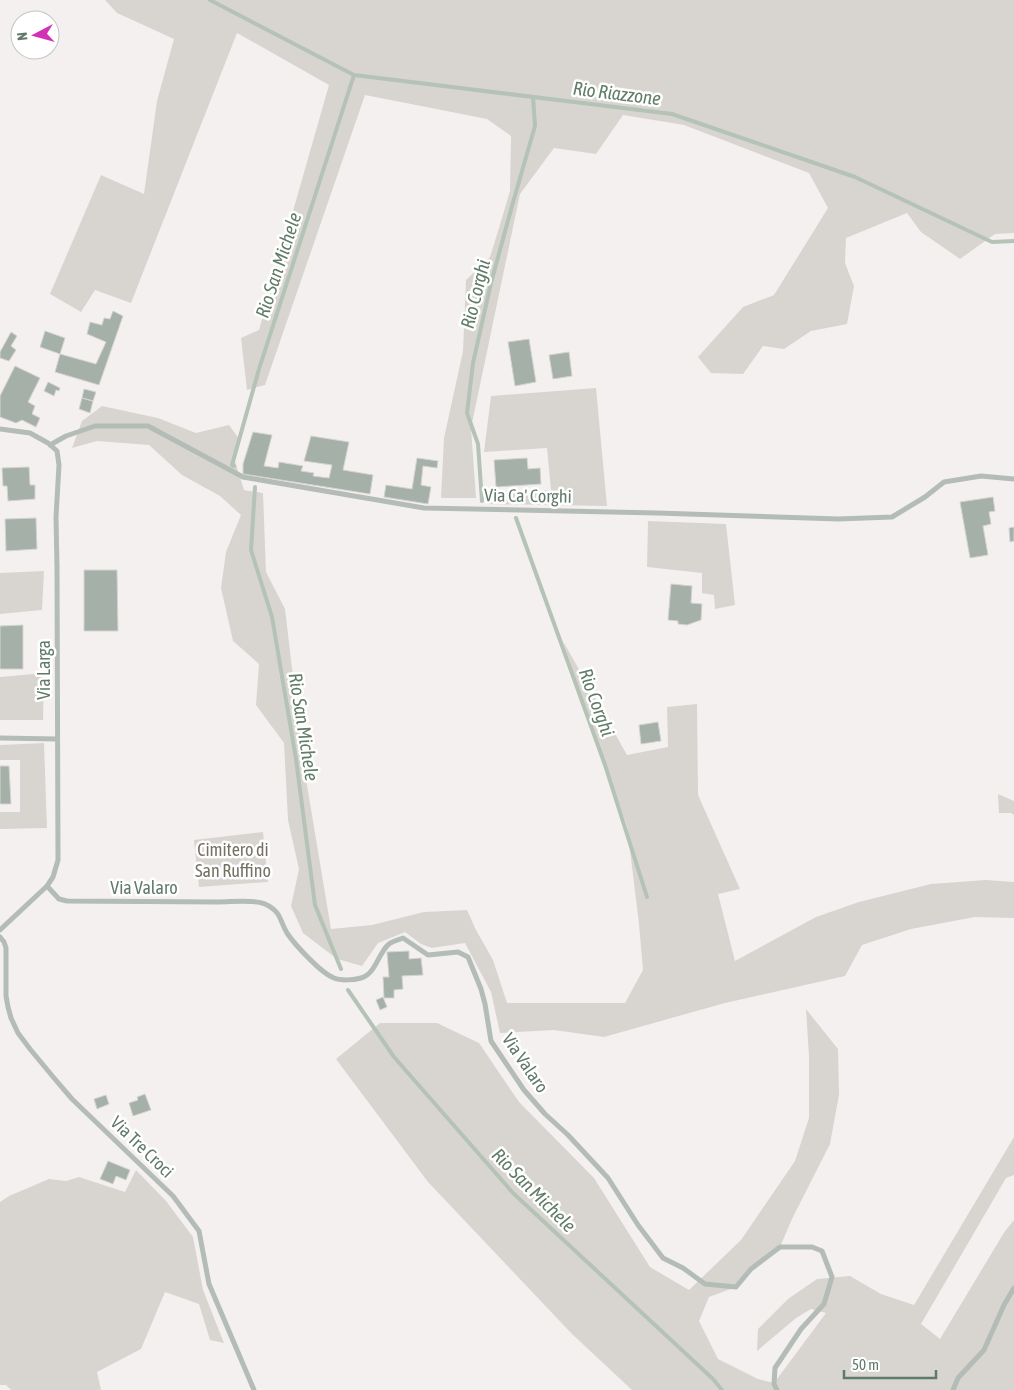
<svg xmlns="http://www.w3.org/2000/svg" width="1014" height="1390" viewBox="0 0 1014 1390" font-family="'Asap Condensed',sans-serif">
<rect width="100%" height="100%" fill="#f4f0f0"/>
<path fill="#d8d5d0" d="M 105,0 L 1014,0 L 1014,233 L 995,234 L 960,259 L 921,232 L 907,213 L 846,238 L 845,263 L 854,286 L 847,324 L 811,331 L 784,349 L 763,346 L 743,374 L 711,373 L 698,357 L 743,307 L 774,295 L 828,208 L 809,173 L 684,125 L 623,115 L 596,154 L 554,148 L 520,194 L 471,428 L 476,498 L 441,498 L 444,438 L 463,351 L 466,280 L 490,257 L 499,228 L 510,191 L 511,136 L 487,119 L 365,95 L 265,385 L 247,390 L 241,338 L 259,330 L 329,85 L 237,33 L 131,303 L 95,290 L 81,312 L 50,294 L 101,175 L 144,194 L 157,101 L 174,39 L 117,13 Z
M 596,388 L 607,506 L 487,504 L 486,495 L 551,490 L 547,448 L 484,452 L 491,396 Z
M 102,406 L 158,418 L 196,433 L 229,425 L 240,440 L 235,461 L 244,490 L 263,493 L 266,572 L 285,609 L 303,761 L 331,929 L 372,925 L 424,912 L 467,910 L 476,930 L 493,960 L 507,1003 L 625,1003 L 643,970 L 639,924 L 627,826 L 594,736 L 563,641 L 627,755 L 668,747 L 667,707 L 697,704 L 698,795 L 740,889 L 718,894 L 735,961 L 816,917 L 859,902 L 931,884 L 986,880 L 1014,882 L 1014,918 L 975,917 L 911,929 L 862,945 L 845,976 L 725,1003 L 604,1037 L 554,1030 L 500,1033 L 491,992 L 465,943 L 432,948 L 421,944 L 405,932 L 378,943 L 362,966 L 337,959 L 303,933 L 291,906 L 299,869 L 288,820 L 284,743 L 256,705 L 259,664 L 233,641 L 221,588 L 226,552 L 241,515 L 220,496 L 182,475 L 149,445 L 97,441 L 72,448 L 82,421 Z
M 648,521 L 726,524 L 735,605 L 715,609 L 714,595 L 702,593 L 702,573 L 647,567 Z
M 44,571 L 42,610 L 0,614 L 0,573 Z
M 44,673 L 43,720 L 0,720 L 0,677 Z
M 44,743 L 47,828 L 0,829 L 0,812 L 20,812 L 20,760 L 0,760 L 0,745 Z
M 998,794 L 1014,801 L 1014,815 L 1011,813 L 999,813 Z
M 263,832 L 268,882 L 199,887 L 194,840 Z
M 806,1009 L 838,1049 L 839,1095 L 830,1144 L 792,1219 L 780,1247 L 751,1269 L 736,1287 L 709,1297 L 699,1321 L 718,1359 L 758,1379 L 774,1383 L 826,1313 L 811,1309 L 796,1318 L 757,1351 L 758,1329 L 788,1299 L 817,1279 L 850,1276 L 881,1294 L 914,1305 L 1014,1137 L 1014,1175 L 1006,1178 L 921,1324 L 940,1339 L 1005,1231 L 1014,1220 L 1014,1390 L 632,1390 L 572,1334 L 428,1182 L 336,1059 L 380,1023 L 437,1023 L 479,1043 L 519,1102 L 594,1178 L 650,1267 L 689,1290 L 741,1240 L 795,1161 L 809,1118 L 809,1056 Z
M 136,1170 L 166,1201 L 193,1237 L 203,1290 L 224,1343 L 210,1340 L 199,1304 L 165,1292 L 141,1349 L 97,1372 L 101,1390 L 11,1390 L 6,1385 L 0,1385 L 0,1202 L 9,1196 L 49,1179 L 66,1181 L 79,1177 L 125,1192 Z"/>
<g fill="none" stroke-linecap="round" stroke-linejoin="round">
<path stroke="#b4c3b6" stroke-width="4" d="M 210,0 L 354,75 L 672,114 L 855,177 L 992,242 L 1014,241
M 234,466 L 232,465 L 259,369 L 354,75
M 255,487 L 251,550 L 272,617 L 296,759 L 315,905 L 341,969
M 482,501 L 478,444 L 467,413 L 473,363 L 491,283 L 512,206 L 535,126 L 533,97
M 516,518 L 605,765 L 647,897
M 348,990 L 394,1057 L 513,1193 L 713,1379 L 722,1390"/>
</g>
<path fill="#a5b0a9" stroke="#d5d3d3" d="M 113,311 L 123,316 L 99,385 L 55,372 L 60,354 L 96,364 L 106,342 L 87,334 L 90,322 L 102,325 L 104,318 L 110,319 Z
M 45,331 L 65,338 L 60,354 L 40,347 Z
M 11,332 L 17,336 L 11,346 L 16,350 L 9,361 L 0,358 L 0,352 Z
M 529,339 L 536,382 L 515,386 L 508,342 Z
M 569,352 L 572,376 L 553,379 L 549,355 Z
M 15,366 L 40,378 L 28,402 L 35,406 L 32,414 L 40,418 L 36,427 L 22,420 L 16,423 L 0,417 L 0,396 Z
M 48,382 L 60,388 L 59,391 L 56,390 L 54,396 L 44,391 Z
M 84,389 L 96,392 L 93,401 L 82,398 Z
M 82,398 L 93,401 L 90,413 L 79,409 Z
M 253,432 L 272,435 L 264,466 L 278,468 L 279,462 L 303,466 L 301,471 L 314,473 L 313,476 L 329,478 L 332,465 L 304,461 L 311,436 L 349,442 L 343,470 L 373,475 L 370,494 L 243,474 L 243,464 Z
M 417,458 L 438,461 L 437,468 L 423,466 L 421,485 L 431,487 L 428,504 L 384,497 L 386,485 L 412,489 Z
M 527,458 L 528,469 L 540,468 L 541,484 L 496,487 L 494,460 Z
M 29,467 L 30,485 L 35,485 L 35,499 L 8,501 L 7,486 L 3,486 L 2,468 Z
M 993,497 L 995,511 L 989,512 L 991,524 L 983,526 L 988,555 L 970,558 L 960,502 Z
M 36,518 L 37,549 L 6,551 L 5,519 Z
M 1014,527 L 1014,541 L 1010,542 L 1009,528 Z
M 84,570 L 117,570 L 118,631 L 84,631 Z
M 671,584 L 692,586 L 691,603 L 702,604 L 701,620 L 687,625 L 678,624 L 678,621 L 668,620 Z
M 23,625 L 23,669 L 0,669 L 0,626 Z
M 658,722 L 661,741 L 641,744 L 639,725 Z
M 0,766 L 9,766 L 11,804 L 0,804 Z
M 409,951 L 409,959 L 421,958 L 423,975 L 402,976 L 403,989 L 394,990 L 394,998 L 384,998 L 383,977 L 389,977 L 387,952 Z
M 383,997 L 387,1007 L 380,1010 L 376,1000 Z
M 145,1094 L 151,1110 L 133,1116 L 129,1103 L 138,1100 L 137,1097 Z
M 106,1095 L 109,1104 L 97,1109 L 94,1099 Z
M 108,1161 L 130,1170 L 126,1180 L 116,1176 L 113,1184 L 100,1179 Z"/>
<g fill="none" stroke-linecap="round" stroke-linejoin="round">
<path stroke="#b4bcb7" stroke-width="5" d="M 0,429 L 30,433 L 48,443 L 57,451 L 59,465 L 56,517 L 57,567 L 58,860 L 53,877 L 47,886 L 0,930
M 50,445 L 66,436 L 95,426 L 148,426 L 243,477 L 424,508 L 657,513 L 838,519 L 892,517 L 925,497 L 944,482 L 981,476 L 1014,479
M 0,738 L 57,739
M 47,886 L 59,899 L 67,901 L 219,902 C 231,902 255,899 265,904 C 282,912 279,920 287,933 C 295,945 321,973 334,978 C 341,981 354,980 361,978 C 376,974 378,953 389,944 C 393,941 398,940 403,938 L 428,955 L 458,952 L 468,957 L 481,989 L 485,1004 L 491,1041 L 524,1090 L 545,1114 L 568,1135 L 608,1178 L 638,1225 L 663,1258 L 683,1268 L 705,1284 L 736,1287 L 751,1269 L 780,1247 L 812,1247 L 822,1251 L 832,1277 L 824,1304 L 801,1329 L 775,1368 L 774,1384 L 777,1390
M 0,937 L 4,942 L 6,948 L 6,996 L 8,1007 L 11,1018 L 18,1033 L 30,1049 L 54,1078 L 72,1099 L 173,1196 L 199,1231 L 209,1284 L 254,1390
M 953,1390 L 958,1378 L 984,1350 L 1004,1305 L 1014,1288"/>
</g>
<g text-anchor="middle" stroke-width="5" stroke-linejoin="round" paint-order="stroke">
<g font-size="18" fill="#61796a" stroke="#fff">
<text transform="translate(528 496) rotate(1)" y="6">Via Ca' Corghi</text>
<text transform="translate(44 670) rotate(-90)" y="6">Via Larga</text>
<text x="144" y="894">Via Valaro</text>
<text transform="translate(525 1063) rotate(56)" y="6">Via Valaro</text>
<text transform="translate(142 1147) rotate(44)" y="6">Via Tre Croci</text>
</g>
<g font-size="18" fill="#767263" stroke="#fff">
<text x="233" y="856">Cimitero di<tspan x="233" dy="21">San Ruffino</tspan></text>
</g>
<g font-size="19" font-style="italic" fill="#617c67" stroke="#fff">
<text transform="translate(617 93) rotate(7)" y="7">Rio Riazzone</text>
<text transform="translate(278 265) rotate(-72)" y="7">Rio San Michele</text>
<text transform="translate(475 294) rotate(-76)" y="7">Rio Corghi</text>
<text transform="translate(597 702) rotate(70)" y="7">Rio Corghi</text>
<text transform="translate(304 727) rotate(81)" y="7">Rio San Michele</text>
<text transform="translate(534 1190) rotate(45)" y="7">Rio San Michele</text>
</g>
</g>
<g transform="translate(35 35) rotate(264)"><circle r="24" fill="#ffffff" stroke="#c0c9c3"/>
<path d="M0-4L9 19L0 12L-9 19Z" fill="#d331b5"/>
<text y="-8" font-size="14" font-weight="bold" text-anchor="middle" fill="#61796a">N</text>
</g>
<path d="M844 1370v8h92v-8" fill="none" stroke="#61796a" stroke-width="2.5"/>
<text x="852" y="1370" font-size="15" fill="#61796a" stroke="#ffffff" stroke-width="4" paint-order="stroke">50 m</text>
</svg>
